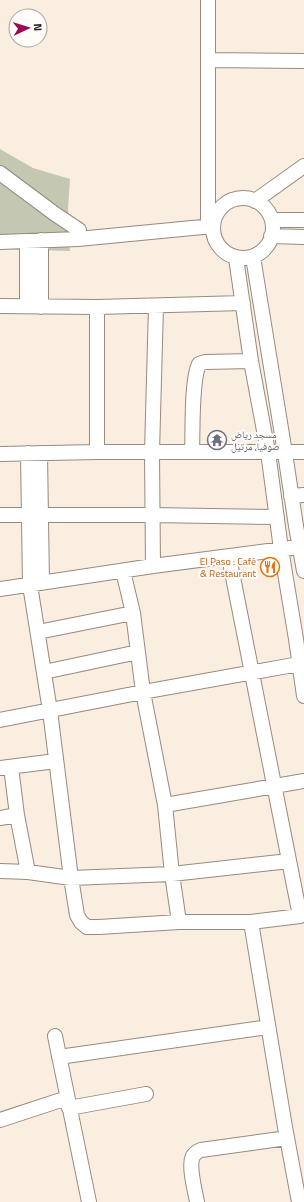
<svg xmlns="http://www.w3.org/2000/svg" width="304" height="1202" viewBox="0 0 304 1202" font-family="'Titillium Web','Noto Naskh Arabic',sans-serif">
<rect width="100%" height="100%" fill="#f9eee0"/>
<path fill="#c4c8b2" d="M 0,149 L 33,168 L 70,179 L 68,208 L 70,251 L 0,249 Z"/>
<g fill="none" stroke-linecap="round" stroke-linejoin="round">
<defs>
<path id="minor" d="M 209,60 L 304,61
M 0,173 L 55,214 L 79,230
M213 228a30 30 0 1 1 60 0a30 30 0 1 1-60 0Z
M 255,201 L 304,166
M 272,220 L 304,220
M 208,227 L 208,0
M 271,236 L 304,237
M 27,241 L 27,306
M 0,242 L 78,239 L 213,226
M 253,257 L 285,453 L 296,526 L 304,571
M 236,258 L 251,361 L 268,452 L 281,549 L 296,639 L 304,696
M 0,306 L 97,307 L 243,303
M 41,307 L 41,240
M 97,452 L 97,307
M 192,452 C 193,432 191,381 199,364 L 205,362 L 251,361
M 28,453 L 30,585 L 50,711 L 71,878 L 77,915 L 81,922 L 87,927 L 99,927 L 179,922 L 251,922 L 300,916 L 304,914
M 40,453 L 42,583
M 0,454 L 97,452 L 304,452
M 291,496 L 304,495
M 0,515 L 152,515 L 277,517
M 229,557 L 300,916
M 153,566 L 152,452 L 156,306
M 123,571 L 133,613 L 143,692 L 165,805 L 172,874 L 179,922
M 0,589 L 153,566 L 291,548
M 38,632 L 133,613
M 44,672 L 138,652
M 0,720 L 143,692 L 299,664
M 11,767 L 17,815 L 28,872
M 0,768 L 56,761
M 165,805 L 304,781
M 0,818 L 17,815
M 0,871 L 28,872 L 71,878 L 172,874 L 289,861
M 251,922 L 285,1127 L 299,1202
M 55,1036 L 89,1202
M 59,1057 L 268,1027
M 69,1108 L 146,1094
M 0,1120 L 67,1098
M 197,1202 C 195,1190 188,1166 193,1156 C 195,1153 198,1151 201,1150 L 287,1138"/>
</defs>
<use href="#minor" stroke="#958b7e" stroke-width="16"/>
<use href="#minor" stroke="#fff" stroke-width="14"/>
</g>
<defs>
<symbol id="temple-ring" viewBox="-11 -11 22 22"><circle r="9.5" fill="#fffcfa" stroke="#6b7280" stroke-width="1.5"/><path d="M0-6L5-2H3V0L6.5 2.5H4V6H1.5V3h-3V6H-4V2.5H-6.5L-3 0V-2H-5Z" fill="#6b7280"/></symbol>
<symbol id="restaurant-ring" viewBox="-11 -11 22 22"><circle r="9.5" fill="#fffcfa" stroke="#e8710a" stroke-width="1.5"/><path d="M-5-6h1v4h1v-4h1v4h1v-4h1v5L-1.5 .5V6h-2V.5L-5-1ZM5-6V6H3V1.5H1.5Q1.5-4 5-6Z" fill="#e8710a"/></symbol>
</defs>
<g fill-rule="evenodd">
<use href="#temple-ring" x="206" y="429" width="22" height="22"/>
<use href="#restaurant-ring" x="259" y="556" width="22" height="22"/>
</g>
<g text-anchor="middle" stroke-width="4" stroke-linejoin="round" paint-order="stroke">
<g font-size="10" fill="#5b616d" stroke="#fffcfa" text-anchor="start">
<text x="231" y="438">مسجد رياض<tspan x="231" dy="12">صوفيا، مرتیل</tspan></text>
</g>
<g font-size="10" fill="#c56008" stroke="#fffcfa" text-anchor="end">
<text x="256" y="565">El Paso : Café<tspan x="256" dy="12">&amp; Restaurant</tspan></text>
</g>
</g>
<g transform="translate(28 28) rotate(86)"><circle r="19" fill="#fffcfa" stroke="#a7a4a0"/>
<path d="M0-3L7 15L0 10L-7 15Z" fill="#9c0754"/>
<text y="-6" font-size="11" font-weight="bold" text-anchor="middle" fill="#231f1a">N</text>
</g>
</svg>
